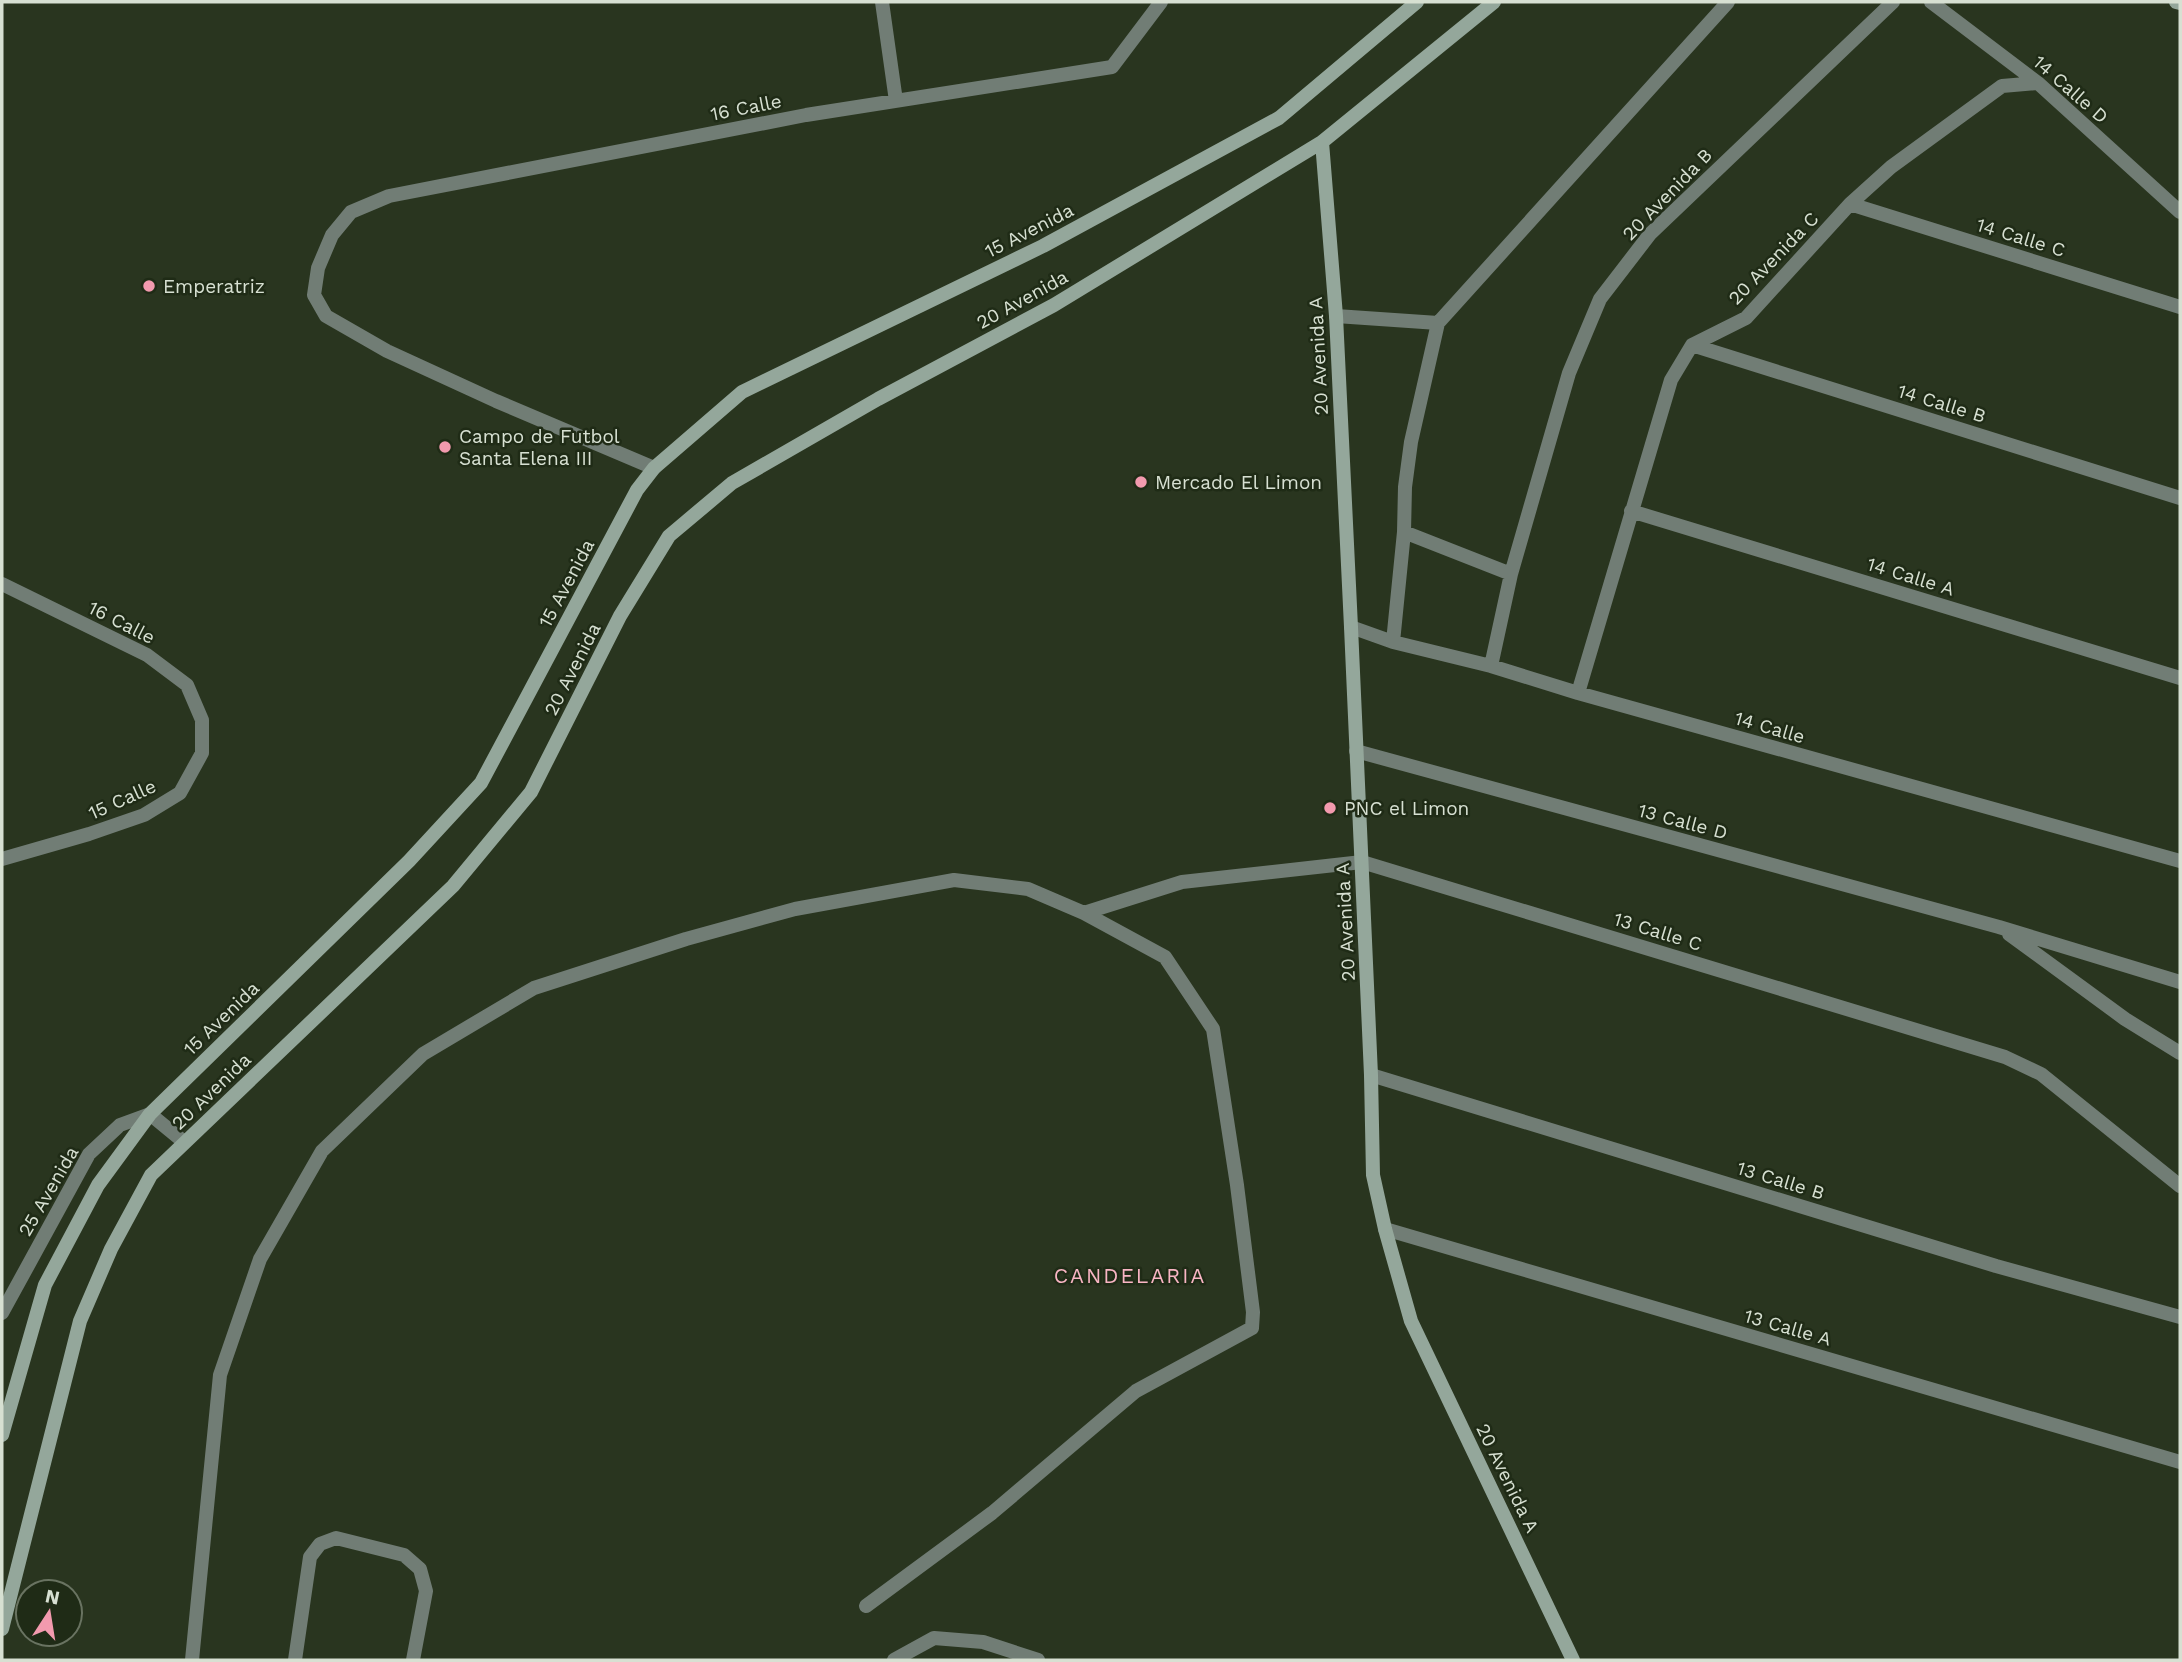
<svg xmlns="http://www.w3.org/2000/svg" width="2182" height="1662" viewBox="0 0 2182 1662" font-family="'Work Sans',sans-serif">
<rect width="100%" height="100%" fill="#29351f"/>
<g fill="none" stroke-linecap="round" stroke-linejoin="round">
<path stroke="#717d75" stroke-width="14" d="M 882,2 L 896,101
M 1931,2 L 2038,83 L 2180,212
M 1850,204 L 2180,307
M 1336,316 L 1438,323
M 1692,345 L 2180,498
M 654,468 L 496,401 L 387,351 L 326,316 L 314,295 L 318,268 L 332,235 L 351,212 L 389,196 L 806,115 L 1112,67 L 1161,2
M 1631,511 L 2180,678
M 1404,532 L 1511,574
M 2,584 L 147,655 L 187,685 L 202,720 L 202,753 L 180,793 L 144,815 L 89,834 L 2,859
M 1351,627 L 1393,642 L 1491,666 L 1578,693 L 2180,861
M 1393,642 L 1404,532 L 1405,487 L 1411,442 L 1438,323 L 1728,2
M 1491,666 L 1511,574 L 1569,373 L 1600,299 L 1650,234 L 1893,2
M 1578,693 L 1671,380 L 1692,345 L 1746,318 L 1850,204 L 1891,167 L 2002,86 L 2038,83
M 1356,751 L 1999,927 L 2180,982
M 1084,913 L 1182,882 L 1362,862 L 2005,1057 L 2041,1074 L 2180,1186
M 2009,934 L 2125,1019 L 2180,1053
M 1371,1075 L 1996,1266 L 2180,1317
M 1385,1229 L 2180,1462
M 2,1313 L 89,1154 L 120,1125 L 150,1114 L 184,1142
M 192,1660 L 220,1375 L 260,1259 L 322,1151 L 423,1054 L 534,988 L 686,939 L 795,909 L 954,880 L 1028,889 L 1084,913 L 1165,957 L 1213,1029 L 1237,1185 L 1253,1312 L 1252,1328 L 1136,1391 L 992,1513 L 866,1606
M 295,1660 L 310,1557 L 320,1544 L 336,1538 L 404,1555 L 420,1569 L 426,1591 L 413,1660
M 894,1660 L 934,1638 L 983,1642 L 1038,1660"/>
<path stroke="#94a79b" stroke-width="14" d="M 2176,2 L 2180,3
M 1322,142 L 1336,316 L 1351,627 L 1371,1075 L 1373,1175 L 1385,1229 L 1411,1321 L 1573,1660
M 2,1435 L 45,1285 L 98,1185 L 150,1114 L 409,861 L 481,783 L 637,490 L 654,468 L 742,392 L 1043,246 L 1279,118 L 1417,2
M 2,1629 L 80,1321 L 111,1249 L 151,1175 L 453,886 L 531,792 L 620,616 L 669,536 L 732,483 L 878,399 L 1054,305 L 1322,142 L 1494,2"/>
</g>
<g fill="#f29aae" stroke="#1f2b16" stroke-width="2.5">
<circle cx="149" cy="286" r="7"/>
<circle cx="445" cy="447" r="7"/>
<circle cx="1141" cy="482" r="7"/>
<circle cx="1330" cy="808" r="7"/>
</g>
<g text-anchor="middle" stroke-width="5" stroke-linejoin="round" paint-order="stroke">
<g font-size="19" fill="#d7e0d2" stroke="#1f2b16">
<text transform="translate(2071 89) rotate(41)" y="7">14 Calle D</text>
<text transform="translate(746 107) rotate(-11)" y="7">16 Calle</text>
<text transform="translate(1667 194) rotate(-46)" y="7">20 Avenida B</text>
<text transform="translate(1029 230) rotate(-27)" y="7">15 Avenida</text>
<text transform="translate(2021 237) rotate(17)" y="7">14 Calle C</text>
<text transform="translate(1773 258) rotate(-46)" y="7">20 Avenida C</text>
<text transform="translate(1022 299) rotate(-29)" y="7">20 Avenida</text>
<text transform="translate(1318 356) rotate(-93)" y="7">20 Avenida A</text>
<text transform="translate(1942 403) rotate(17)" y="7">14 Calle B</text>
<text transform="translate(1911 576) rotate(17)" y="7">14 Calle A</text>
<text transform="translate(566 583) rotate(-62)" y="7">15 Avenida</text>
<text transform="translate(122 622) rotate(27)" y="7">16 Calle</text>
<text transform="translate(572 669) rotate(-63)" y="7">20 Avenida</text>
<text transform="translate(1770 727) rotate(16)" y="7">14 Calle</text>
<text transform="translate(122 799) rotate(-24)" y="7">15 Calle</text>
<text transform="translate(1683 821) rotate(15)" y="7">13 Calle D</text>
<text transform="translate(1345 922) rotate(-93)" y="7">20 Avenida A</text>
<text transform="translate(1658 931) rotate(17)" y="7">13 Calle C</text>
<text transform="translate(221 1018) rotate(-44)" y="7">15 Avenida</text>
<text transform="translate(211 1091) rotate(-44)" y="7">20 Avenida</text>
<text transform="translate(1781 1180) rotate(17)" y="7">13 Calle B</text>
<text transform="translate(48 1191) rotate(-60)" y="7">25 Avenida</text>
<text transform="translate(1788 1327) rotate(16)" y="7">13 Calle A</text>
<text transform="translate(1508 1478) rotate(64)" y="7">20 Avenida A</text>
</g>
<g font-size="19" fill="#d7e0d2" stroke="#1f2b16" text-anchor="start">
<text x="163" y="293">Emperatriz</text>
<text x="459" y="443">Campo de Futbol<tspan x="459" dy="22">Santa Elena III</tspan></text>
<text x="1155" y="489">Mercado El Limon</text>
<text x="1344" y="815">PNC el Limon</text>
</g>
<g font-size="21" letter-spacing="2" fill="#f9b5c4" stroke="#1f2b16">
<text x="1130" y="1283">CANDELARIA</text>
</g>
</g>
<rect width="2182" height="1662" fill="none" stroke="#d7e0d2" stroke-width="7"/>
<g transform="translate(49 1613) rotate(12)"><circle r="33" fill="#1f2b16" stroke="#697361" stroke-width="2"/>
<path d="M0-5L12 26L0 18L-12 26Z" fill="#f29aae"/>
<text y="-10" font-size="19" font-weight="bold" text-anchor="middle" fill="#d7e0d2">N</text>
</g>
</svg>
